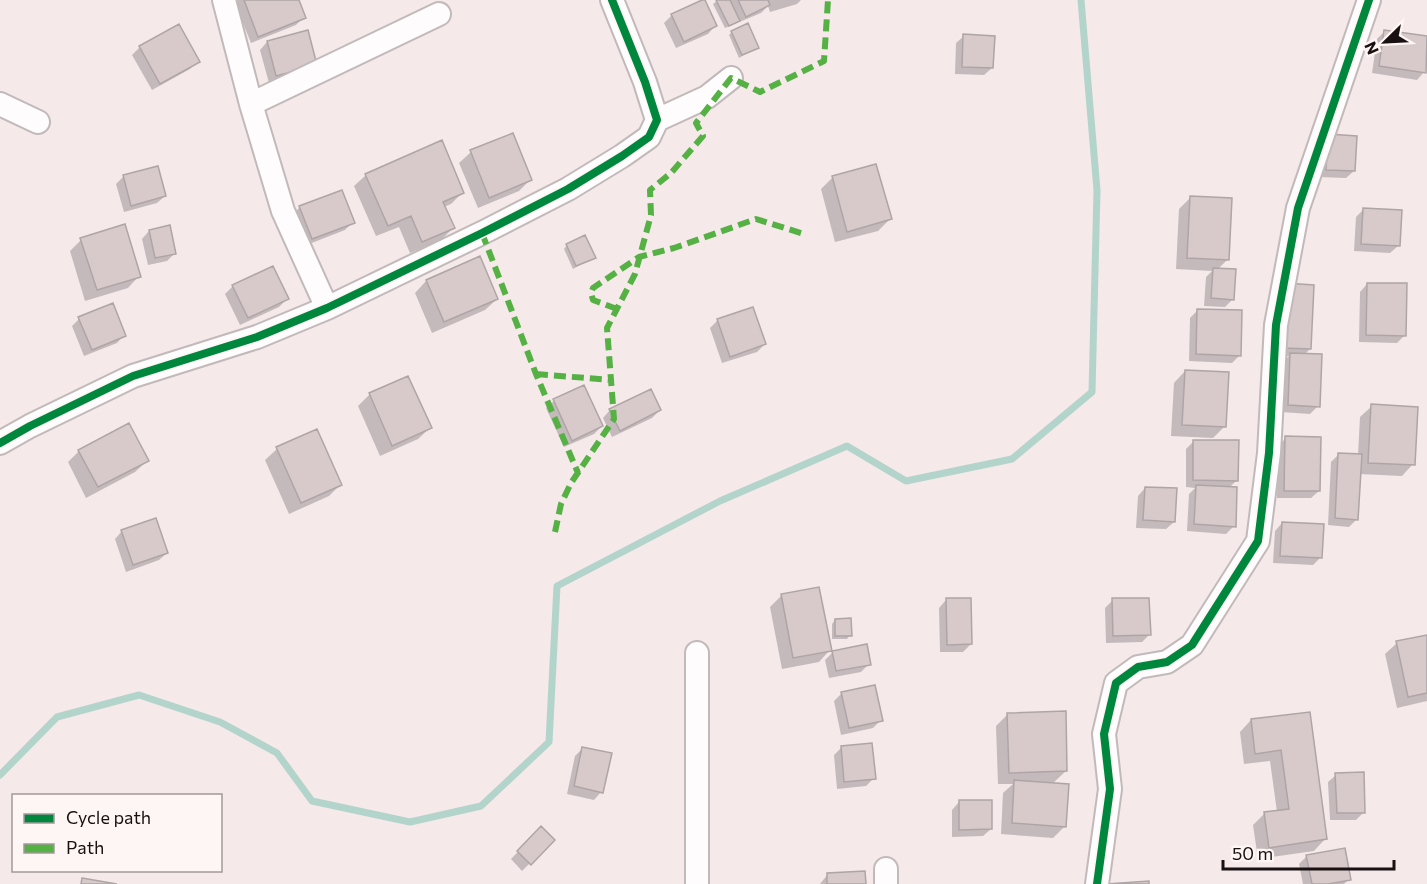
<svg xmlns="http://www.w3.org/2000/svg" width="1427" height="884" viewBox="0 0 1427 884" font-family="Commissioner,sans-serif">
<rect width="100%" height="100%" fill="#f5e9ea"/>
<path fill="#0003" d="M 238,0 L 297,0 L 304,17 L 296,25 L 251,43 L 235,3 Z
M 718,0 L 801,0 L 797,4 L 770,12 L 768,6 L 761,13 L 725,28 L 713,4 Z
M 672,15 L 715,26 L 708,34 L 676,48 L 664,23 Z
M 1385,31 L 1427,38 L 1424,72 L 1417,80 L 1372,73 L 1377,39 Z
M 732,32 L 758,47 L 739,58 L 729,35 Z
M 964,36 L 992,68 L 984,75 L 955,74 L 956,43 Z
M 267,42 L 308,72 L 269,83 L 260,50 Z
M 140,47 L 198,61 L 190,69 L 152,90 L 132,55 Z
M 1320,143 L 1354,171 L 1346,178 L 1319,177 Z
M 471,152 L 530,180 L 519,191 L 478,208 L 459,163 Z
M 366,175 L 463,192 L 451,204 L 444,207 L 453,228 L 441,240 L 410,253 L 399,227 L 376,236 L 354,186 Z
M 124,176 L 165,196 L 157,203 L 124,212 L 116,184 Z
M 833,177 L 890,219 L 878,231 L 835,242 L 821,189 Z
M 1191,197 L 1227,260 L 1217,270 L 1233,299 L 1225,307 L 1204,306 L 1206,277 L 1212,271 L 1176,269 L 1179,209 Z
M 300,207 L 353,222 L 345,230 L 304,246 L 292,215 Z
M 1364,209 L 1398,246 L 1390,253 L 1354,251 L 1356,217 Z
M 149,231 L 175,253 L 167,261 L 148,265 L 142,239 Z
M 81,240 L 139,276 L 128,288 L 85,301 L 70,251 Z
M 567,245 L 594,257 L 573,269 L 564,249 Z
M 426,281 L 497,299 L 485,310 L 432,333 L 415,293 Z
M 1367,284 L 1405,335 L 1397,343 L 1359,342 L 1360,292 Z
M 233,286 L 287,299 L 279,307 L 240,325 L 225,294 Z
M 1313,286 L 1310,349 L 1304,355 L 1318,406 L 1310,414 L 1281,412 L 1283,362 L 1289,356 L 1275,355 Z
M 1198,310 L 1240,355 L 1232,363 L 1189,361 L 1190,318 Z
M 79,319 L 124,335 L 117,343 L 84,356 L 72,326 Z
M 718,320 L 765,344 L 757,352 L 722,363 L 710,328 Z
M 1185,371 L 1224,427 L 1213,438 L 1171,436 L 1174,383 Z
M 407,378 L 430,428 L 418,439 L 380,456 L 358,406 L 370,394 Z
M 583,387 L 602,426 L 594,434 L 564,447 L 546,408 L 554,401 Z
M 1372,406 L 1413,464 L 1402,476 L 1359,474 L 1357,519 L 1349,527 L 1328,525 L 1331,462 L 1339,454 L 1358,455 L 1360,417 Z
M 610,410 L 660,410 L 652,418 L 612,437 L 603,418 Z
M 1286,438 L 1319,491 L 1311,498 L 1277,498 L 1278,446 Z
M 1194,441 L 1237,480 L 1229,488 L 1234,526 L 1226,534 L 1187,531 L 1189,494 L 1195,488 L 1186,487 L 1186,449 Z
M 277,449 L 340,485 L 329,496 L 289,514 L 265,460 Z
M 79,451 L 147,461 L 135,472 L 86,498 L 68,462 Z
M 1145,488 L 1174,522 L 1166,529 L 1136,528 L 1138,496 Z
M 1282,523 L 1320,558 L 1313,565 L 1273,563 L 1275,531 Z
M 122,531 L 167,553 L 159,560 L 126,572 L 115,539 Z
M 818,588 L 830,650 L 819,662 L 782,669 L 770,607 L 781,596 Z
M 946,600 L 971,644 L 963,652 L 940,652 L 939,608 Z
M 1113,600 L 1149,635 L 1142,642 L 1106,643 L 1105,608 Z
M 835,620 L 850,635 L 847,639 L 832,639 L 832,624 Z
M 1427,636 L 1427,701 L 1397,708 L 1385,654 L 1397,643 Z
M 833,652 L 869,664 L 861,672 L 829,678 L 825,660 Z
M 842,693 L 881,720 L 873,728 L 841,735 L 834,701 Z
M 1309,713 L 1325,839 L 1314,851 L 1258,859 L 1253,825 L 1264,814 L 1277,812 L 1270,761 L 1244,764 L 1240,732 L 1251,720 Z
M 1008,714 L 1066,771 L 1052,784 L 1065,826 L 1053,838 L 1001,834 L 1003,793 L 1013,784 L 998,784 L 996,726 Z
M 583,748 L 601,792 L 594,800 L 567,794 L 575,756 Z
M 841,748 L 874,778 L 866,786 L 837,789 L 834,755 Z
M 1336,775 L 1364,812 L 1356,820 L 1330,820 L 1328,782 Z
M 959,802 L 991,829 L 983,836 L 952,837 L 952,810 Z
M 541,828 L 553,840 L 522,871 L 511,859 Z
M 1307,856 L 1349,879 L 1344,884 L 1303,884 L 1299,864 Z
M 828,874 L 864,884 L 820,884 Z"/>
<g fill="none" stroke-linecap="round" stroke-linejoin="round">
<path stroke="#b3d4cb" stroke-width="7" d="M 0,775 L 57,717 L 139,695 L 220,722 L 277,753 L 312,801 L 410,822 L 481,806 L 549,742 L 557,586 L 720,501 L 847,446 L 906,481 L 1012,459 L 1092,392 L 1097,190 L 1081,0"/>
</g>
<path fill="#d8cacb" stroke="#afa5a6" stroke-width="1.5" d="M 244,0 L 299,0 L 306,18 L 258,37 Z
M 702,0 L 705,0 L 717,26 L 684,42 L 671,14 Z
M 716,0 L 730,0 L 740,21 L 729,26 Z
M 738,0 L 768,0 L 770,5 L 746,17 Z
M 748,23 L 759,48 L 742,55 L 731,31 Z
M 179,24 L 200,62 L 160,84 L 139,46 Z
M 308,30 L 317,65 L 276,76 L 267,41 Z
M 1384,30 L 1427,36 L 1426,73 L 1379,66 Z
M 963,34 L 995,36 L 993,68 L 962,67 Z
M 513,133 L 532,180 L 489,198 L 470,150 Z
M 1328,134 L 1357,136 L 1355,171 L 1326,170 Z
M 442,140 L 464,193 L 443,202 L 455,228 L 422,242 L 411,216 L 388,226 L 365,174 Z
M 876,164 L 892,219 L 847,232 L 832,176 Z
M 158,166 L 166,196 L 131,206 L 123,175 Z
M 342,190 L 355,223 L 312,239 L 299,206 Z
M 1190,196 L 1232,198 L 1229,260 L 1187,258 Z
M 1363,208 L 1402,210 L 1400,246 L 1361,244 Z
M 125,224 L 141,277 L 97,290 L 80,238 Z
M 170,225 L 176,254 L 155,258 L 149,230 Z
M 585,235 L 596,258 L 576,266 L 566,244 Z
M 480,256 L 498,299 L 444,322 L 426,280 Z
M 273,266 L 289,299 L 248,318 L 232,285 Z
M 1213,268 L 1236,269 L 1234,300 L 1211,298 Z
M 1285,283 L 1314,285 L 1311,349 L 1282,348 Z
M 1367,283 L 1407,283 L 1406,336 L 1366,335 Z
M 113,303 L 126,336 L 92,350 L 78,317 Z
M 753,307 L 766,344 L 730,357 L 717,319 Z
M 1197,309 L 1242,310 L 1241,356 L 1196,354 Z
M 1290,353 L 1322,354 L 1320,407 L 1288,405 Z
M 1185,370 L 1229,372 L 1226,427 L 1182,425 Z
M 408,376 L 432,428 L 392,446 L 369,393 Z
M 584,385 L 603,426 L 572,441 L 553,399 Z
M 651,389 L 661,410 L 620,431 L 609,409 Z
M 1371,404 L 1418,407 L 1415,465 L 1368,463 Z
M 129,423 L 149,461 L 98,487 L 78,450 Z
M 317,429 L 342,485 L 301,503 L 276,447 Z
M 1285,436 L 1321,437 L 1320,491 L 1284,491 Z
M 1193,440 L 1239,440 L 1238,481 L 1193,480 Z
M 1338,453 L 1362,454 L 1358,520 L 1335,518 Z
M 1196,485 L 1237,487 L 1236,527 L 1194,524 Z
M 1145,487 L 1177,488 L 1175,522 L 1143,520 Z
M 156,518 L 168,553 L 133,565 L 121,530 Z
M 1282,522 L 1324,524 L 1322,558 L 1280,556 Z
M 819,587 L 832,651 L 793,658 L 781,594 Z
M 946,598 L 971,598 L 972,644 L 947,645 Z
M 1112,598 L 1149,598 L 1151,635 L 1113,636 Z
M 851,618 L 852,636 L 835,636 L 835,619 Z
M 1427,635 L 1427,693 L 1408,697 L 1396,641 Z
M 867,644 L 871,665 L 836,671 L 832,651 Z
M 875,685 L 883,721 L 849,728 L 841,692 Z
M 1066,711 L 1067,771 L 1009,773 L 1007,713 Z
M 1310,712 L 1327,839 L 1269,848 L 1264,812 L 1289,809 L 1281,750 L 1255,754 L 1251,719 Z
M 872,743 L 876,779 L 844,782 L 841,746 Z
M 582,747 L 612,753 L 603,793 L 574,786 Z
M 1364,772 L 1365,813 L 1337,813 L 1335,773 Z
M 1014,780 L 1069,784 L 1066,827 L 1012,823 Z
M 959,800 L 992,800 L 992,829 L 959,830 Z
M 541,826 L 555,840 L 531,865 L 517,851 Z
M 1345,848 L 1351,880 L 1328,884 L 1312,884 L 1306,855 Z
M 865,871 L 866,884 L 827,884 L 827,873 Z
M 82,878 L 117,884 L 81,884 Z
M 1149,881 L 1149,884 L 1106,884 Z"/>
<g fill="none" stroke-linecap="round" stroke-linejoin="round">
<defs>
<path id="street" d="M 224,0 L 251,104 L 283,211 L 327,308
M 0,104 L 38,122
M 251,104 L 439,14
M 657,120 L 707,97 L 731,78
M 0,443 L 30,426 L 133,376 L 257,337 L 327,308 L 482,233 L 568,189 L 622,156 L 649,137 L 657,120 L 645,82 L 612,0
M 697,653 L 697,884
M 886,884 L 886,869
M 1097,884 L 1110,789 L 1104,734 L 1116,683 L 1138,667 L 1167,662 L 1192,645 L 1258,541 L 1269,453 L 1276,325 L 1298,208 L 1369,0"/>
</defs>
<use href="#street" stroke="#c2b9ba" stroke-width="26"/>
<use href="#street" stroke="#fefcfc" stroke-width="22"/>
<path stroke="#55b144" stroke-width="6" stroke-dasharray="12 6" stroke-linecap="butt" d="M 482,233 L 536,374 L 578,473
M 617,309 L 593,300 L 591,293 L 593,288 L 639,257 L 674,248 L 756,219 L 804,234
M 536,374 L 611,380
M 555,532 L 561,504 L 571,483 L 614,419 L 607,328 L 635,274 L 651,215 L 650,190 L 671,173 L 703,136 L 696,123 L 731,78 L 760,92 L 824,61 L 828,0"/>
<defs>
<path id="cycleway" d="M 0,443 L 30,426 L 133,376 L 257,337 L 327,308 L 482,233 L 568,189 L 622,156 L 649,137 L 657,120 L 645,82 L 612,0
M 1097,884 L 1110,789 L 1104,734 L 1116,683 L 1138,667 L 1167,662 L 1192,645 L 1258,541 L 1269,453 L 1276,325 L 1298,208 L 1369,0"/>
</defs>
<use href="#cycleway" stroke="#fef5f5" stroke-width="11"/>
<use href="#cycleway" stroke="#00873e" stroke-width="8"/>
</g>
<rect x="12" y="794" width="210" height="78" fill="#fef5f5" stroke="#a2999a" stroke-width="1.5"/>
<rect x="24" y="814" width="30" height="9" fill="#00873e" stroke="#a2999a" stroke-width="1.5"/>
<text x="66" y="824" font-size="18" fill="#181011">Cycle path</text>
<rect x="24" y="844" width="30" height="9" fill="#55b144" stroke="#a2999a" stroke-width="1.5"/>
<text x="66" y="854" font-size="18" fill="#181011">Path</text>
<g transform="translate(1385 42) rotate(246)" stroke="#fef5f5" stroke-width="4.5" paint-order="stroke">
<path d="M0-4.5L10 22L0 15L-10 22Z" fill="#181011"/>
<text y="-9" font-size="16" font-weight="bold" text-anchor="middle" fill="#181011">N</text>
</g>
<path d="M1223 860v9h171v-9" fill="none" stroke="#181011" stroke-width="3"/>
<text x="1232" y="860" font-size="18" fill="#181011" stroke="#fef5f5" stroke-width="4.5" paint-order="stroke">50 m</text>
</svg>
